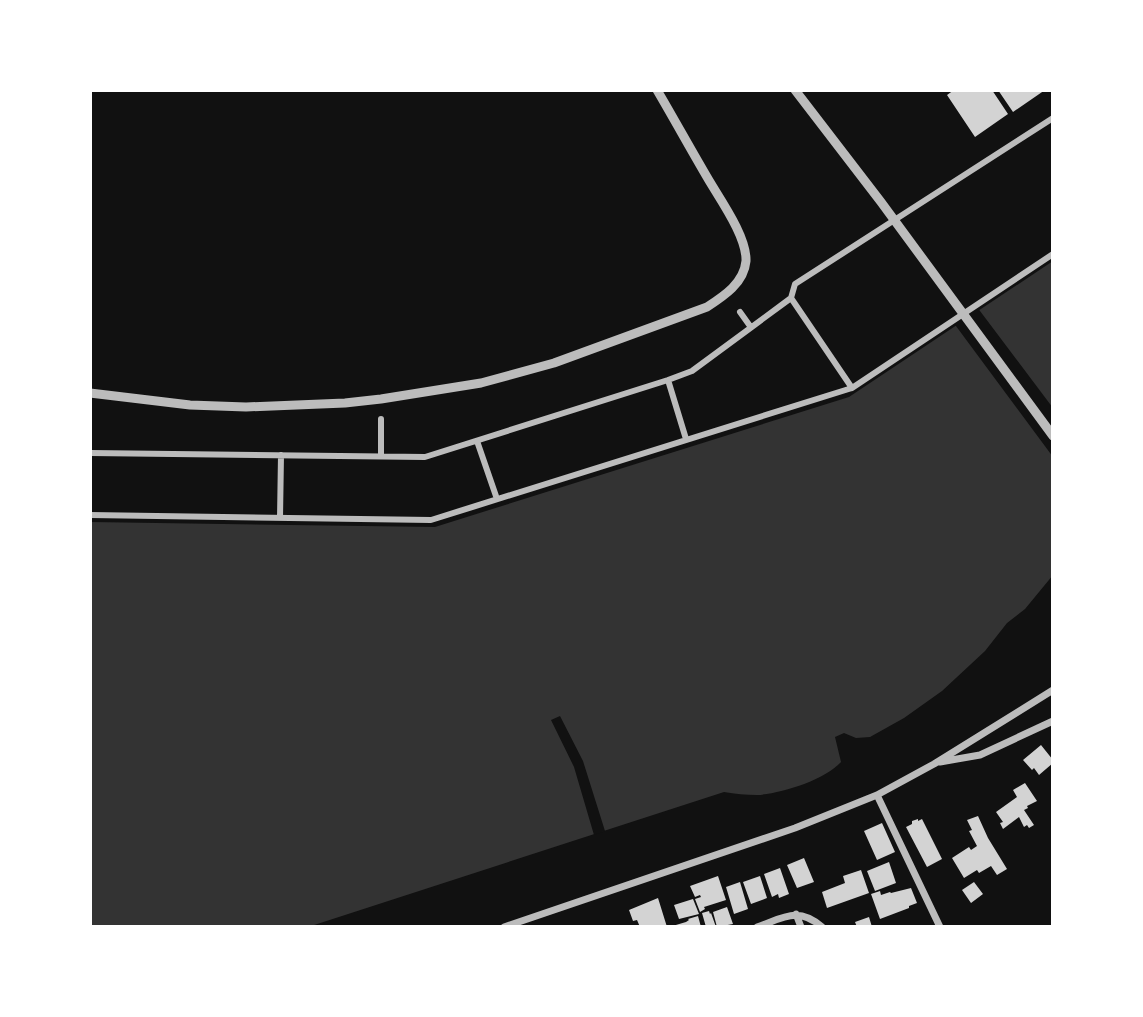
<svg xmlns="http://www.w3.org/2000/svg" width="1143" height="1017" viewBox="0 0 1143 1017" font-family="'Exo 2',sans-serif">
<rect width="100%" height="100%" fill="#111"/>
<path fill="#333" d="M 1053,261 L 1053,575 L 1025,609 L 1007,623 L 985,651 L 942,691 L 904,718 L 870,737 L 856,738 L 844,733 L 835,737 L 841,762 C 825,780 780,794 757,795 C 746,795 735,794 724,792 L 308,927 L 90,927 L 90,522 L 435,527 L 849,397 Z"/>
<path fill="#111" d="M 977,307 L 1053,408 L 1053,457 L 953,322 Z
M 560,716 L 583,761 L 605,831 L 594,835 L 574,767 L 551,720 Z"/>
<path fill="#d3d3d3" d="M 954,90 L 992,90 L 1008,114 L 975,137 L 947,95 Z
M 998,90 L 1045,90 L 1013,112 Z
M 1041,745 L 1053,760 L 1053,763 L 1039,775 L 1034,768 L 1032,770 L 1023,760 Z
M 1025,783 L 1037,801 L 1027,806 L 1028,808 L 1024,810 L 1034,825 L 1029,828 L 1027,825 L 1024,827 L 1019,817 L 1003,829 L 1000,823 L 1003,822 L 996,812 L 1017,797 L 1013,790 Z
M 978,816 L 988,838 L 1007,869 L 997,875 L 991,866 L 979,873 L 977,870 L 964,878 L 952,858 L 969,847 L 971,850 L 977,846 L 969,831 L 972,830 L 967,820 Z
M 918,819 L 918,821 L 922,819 L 942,859 L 927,867 L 906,827 L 912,824 L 912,821 Z
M 882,823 L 895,852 L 877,860 L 864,831 Z
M 804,858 L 814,882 L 797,888 L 787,865 Z
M 889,862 L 896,883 L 875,891 L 867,871 Z
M 780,868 L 789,894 L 779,898 L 778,894 L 772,897 L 764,874 Z
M 861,870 L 869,893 L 827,908 L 822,892 L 845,883 L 843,876 Z
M 718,876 L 726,900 L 704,907 L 705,909 L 700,912 L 695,899 L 701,897 L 700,895 L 695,897 L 690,886 Z
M 760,876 L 767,898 L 751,904 L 743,882 Z
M 740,882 L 748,909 L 734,914 L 726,887 Z
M 974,882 L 983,894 L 971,903 L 962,890 Z
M 911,888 L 917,903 L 909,906 L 909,908 L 880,919 L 871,894 L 880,891 L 881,895 L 890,892 L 891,893 Z
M 658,898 L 667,927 L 640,927 L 637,920 L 633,921 L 629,910 Z
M 693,899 L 699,914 L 679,919 L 674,905 Z
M 727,907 L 733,924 L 717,927 L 713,912 Z
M 709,911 L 710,914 L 711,913 L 716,927 L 706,927 L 702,913 Z
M 698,916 L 701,927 L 669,927 L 686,922 L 689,920 L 688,919 Z
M 869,917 L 872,927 L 857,927 L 855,922 Z"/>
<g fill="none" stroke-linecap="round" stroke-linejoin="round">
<path stroke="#bcbcbc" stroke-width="6" d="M 791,298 L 852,388
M 740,312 L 750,326
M 668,380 L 686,439
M 381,419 L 381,456
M 477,441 L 497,499
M 90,453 L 425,457 L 668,380 L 692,371 L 791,298 L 795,284 L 1053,118
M 90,515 L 431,520 L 852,388 L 1053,254
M 280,518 L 281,455"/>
<path stroke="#bcbcbc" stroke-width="7" d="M 940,762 L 980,755 L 1053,721
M 877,795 L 940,927
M 796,914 L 801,927
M 504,927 L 795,828 L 877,795 L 934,764 L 1053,690
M 757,927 C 783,918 798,906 822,927"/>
<path stroke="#bcbcbc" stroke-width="9" d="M 795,90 L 881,202 L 1053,436
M 90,393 L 190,405 L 246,407 L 345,403 L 381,399 L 481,383 L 554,363 L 707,307 C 724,296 744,283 746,261 C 747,236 719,198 707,177 C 690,148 674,119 657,90"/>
</g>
<rect width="1143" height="1017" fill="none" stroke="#ffffff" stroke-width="184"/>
</svg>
